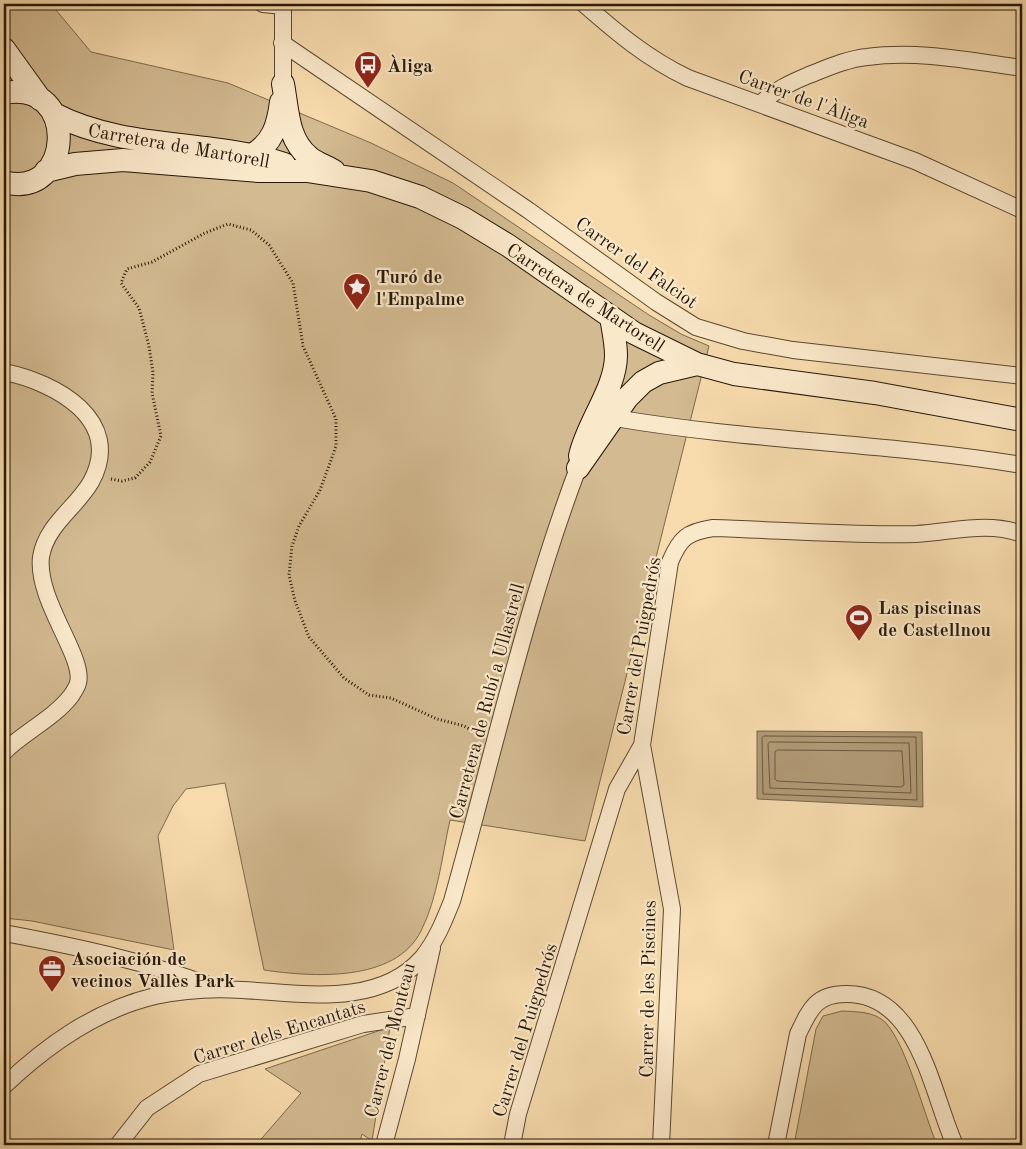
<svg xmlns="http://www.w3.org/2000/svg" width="1026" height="1149" viewBox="0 0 1026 1149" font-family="'Old Standard TT',serif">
<rect width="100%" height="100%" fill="#f7dbad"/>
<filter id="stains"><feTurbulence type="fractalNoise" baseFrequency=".004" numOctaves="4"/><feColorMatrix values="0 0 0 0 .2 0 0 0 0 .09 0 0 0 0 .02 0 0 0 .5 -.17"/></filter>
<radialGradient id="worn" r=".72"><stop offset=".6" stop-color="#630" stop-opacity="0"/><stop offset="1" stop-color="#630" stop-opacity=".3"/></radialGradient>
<path fill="#d3ba91" stroke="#7c694c" d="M 4,4 L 51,4 L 91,52 L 228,83 L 371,143 L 453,183 L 649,315 L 681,334 L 709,346 L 585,841 L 450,820 C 442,856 438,897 421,931 C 395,983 312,977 264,970 L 225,783 L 186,789 L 173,806 L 158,836 L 174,950 L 32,921 L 4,918 Z
M 842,1011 C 857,1012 874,1011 886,1023 C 907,1047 924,1114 937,1145 L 794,1145 L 816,1029 L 823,1016 Z
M 390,1027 L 372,1141 L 362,1134 L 359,1145 L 256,1145 L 301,1093 L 265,1069 Z"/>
<path fill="#b09975" stroke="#786549" d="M 757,731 L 922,732 L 923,807 L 757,799 Z"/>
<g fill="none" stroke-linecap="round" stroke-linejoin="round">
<path stroke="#6a583e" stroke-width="1" d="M 764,736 L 916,737 L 917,800 L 763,794 L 762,738 Z
M 770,742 L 909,743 L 911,793 L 770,788 L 768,744 Z
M 778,750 L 902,751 L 904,785 L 901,787 L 777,781 L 775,779 L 775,752 Z"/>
<defs>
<path id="street" d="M 263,4 L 283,6
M 584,4 C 617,33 648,59 688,78 L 915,161 L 1022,210
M 282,43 L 528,210 L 656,302 L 696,327 L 743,341 L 793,350 L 1022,376
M 283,84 L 283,4
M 760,104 C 775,90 790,83 809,75 C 827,68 847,59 867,57 C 918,50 971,61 1022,68
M 4,372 C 55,382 125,420 91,482 C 76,508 46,525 41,557 C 36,600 85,657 78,683 C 77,687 73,693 71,696 C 53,719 24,732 4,752
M 615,418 C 750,441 887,443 1022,465
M 642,745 L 672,909 L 661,1145
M 4,933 C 74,946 144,961 211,986
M 4,1086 C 47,1045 96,1010 155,996 C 183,990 213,988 242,990 C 301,993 378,1008 422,958 C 436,941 444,921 452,901 C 493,756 525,609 578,468
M 118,1145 L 147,1108 L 199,1074 L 363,1024 L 417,1016
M 384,1145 L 407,1059 L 432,948
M 512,1145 L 518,1114 L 617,789 L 642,745 L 670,562 C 680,538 687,532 713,528 C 780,530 849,536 916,534 C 953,532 987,521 1022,534
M 776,1145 L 798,1034 C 810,1009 816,994 846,994 C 919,993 932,1095 955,1145"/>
<path id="secondary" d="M 4,49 L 40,99
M 283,84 C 288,110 287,139 309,157 C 316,163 326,166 334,171
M 4,93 C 80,78 74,201 4,182
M 54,114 C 126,151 209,139 284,164
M 252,155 C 273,143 278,125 281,102
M 46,171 L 75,164 L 123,160 L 259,171 L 307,171 L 371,181 L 420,197 L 463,218 L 509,246 L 634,333 L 697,364 L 734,374 L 875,393 L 1022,420
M 580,456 C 587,423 616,389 616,355 C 616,343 613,330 611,317
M 578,468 L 627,398 L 643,382 L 659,373 L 697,364"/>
</defs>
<use href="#street" stroke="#5a4930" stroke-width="18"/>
<use href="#secondary" stroke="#251807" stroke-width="24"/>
<path stroke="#251807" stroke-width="3" stroke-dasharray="1 2.5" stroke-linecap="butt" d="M 111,479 L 122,481 L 135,478 L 150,462 L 161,436 L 152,393 L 153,373 L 149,346 L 139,308 L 121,283 L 127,269 L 152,262 L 205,233 L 228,224 L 251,230 L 269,245 L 293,283 L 303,346 L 336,419 L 336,446 L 330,463 L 320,490 L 299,526 L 292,546 L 289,575 L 295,601 L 309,637 L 344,678 L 369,695 L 391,698 L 437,719 L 464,726 L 479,734"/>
<use href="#street" stroke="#fae8ca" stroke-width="16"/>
<use href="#secondary" stroke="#fae8ca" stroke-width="22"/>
</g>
<defs>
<symbol id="bus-pin" viewBox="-11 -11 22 30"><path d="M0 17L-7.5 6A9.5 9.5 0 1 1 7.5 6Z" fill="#8f2418" stroke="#fae8ca"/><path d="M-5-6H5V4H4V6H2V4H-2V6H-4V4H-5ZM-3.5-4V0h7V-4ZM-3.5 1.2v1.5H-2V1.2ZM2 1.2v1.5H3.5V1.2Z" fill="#fff"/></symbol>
<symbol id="sight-pin" viewBox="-11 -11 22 30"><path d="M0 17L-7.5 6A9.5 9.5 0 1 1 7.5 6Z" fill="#8f2418" stroke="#fae8ca"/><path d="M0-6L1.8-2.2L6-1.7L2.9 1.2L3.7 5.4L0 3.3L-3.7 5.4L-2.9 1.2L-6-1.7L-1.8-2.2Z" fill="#fff"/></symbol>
<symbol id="stadium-pin" viewBox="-11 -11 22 30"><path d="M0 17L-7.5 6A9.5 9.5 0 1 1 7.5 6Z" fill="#8f2418" stroke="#fae8ca"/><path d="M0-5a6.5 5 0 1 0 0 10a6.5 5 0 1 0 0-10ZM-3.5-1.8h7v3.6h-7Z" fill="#fff"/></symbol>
<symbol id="office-pin" viewBox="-11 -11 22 30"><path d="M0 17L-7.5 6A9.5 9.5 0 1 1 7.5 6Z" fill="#8f2418" stroke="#fae8ca"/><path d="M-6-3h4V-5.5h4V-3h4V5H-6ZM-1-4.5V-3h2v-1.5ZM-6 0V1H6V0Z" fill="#fff"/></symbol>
</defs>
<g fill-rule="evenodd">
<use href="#bus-pin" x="352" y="49" width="32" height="43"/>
<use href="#sight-pin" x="341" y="271" width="32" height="43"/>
<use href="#stadium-pin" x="843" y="602" width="32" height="43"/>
<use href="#office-pin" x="36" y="953" width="32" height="43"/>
</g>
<g text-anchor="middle" stroke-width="4.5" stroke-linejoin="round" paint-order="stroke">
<g font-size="19" font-weight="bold" fill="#251807" stroke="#fae8ca" text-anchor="start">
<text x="387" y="72">Àliga</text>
<text x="376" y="283">Turó de<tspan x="376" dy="22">l'Empalme</tspan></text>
<text x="878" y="614">Las piscinas<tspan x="878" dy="22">de Castellnou</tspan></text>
<text x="71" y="965">Asociación de<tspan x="71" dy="22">vecinos Vallès Park</tspan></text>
</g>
<g font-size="19" fill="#251807" stroke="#fae8ca">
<text transform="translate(804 98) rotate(20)" y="7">Carrer de l'Àliga</text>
<text transform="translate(179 145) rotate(10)" y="7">Carretera de Martorell</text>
<text transform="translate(637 262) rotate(35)" y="7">Carrer del Falciot</text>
<text transform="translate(586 297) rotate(33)" y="7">Carretera de Martorell</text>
<text transform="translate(638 646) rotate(-80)" y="7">Carrer del Puigpedrós</text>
<text transform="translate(486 701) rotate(-75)" y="7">Carretera de Rubí a Ullastrell</text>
<text transform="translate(647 989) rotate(-89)" y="7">Carrer de les Piscines</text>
<text transform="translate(524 1030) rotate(-73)" y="7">Carrer del Puigpedrós</text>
<text transform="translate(279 1031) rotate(-17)" y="7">Carrer dels Encantats</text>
<text transform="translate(389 1040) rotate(-76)" y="7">Carrer del Montcau</text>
</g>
</g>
<rect width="1026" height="1149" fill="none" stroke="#f7dbad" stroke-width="20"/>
<rect x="5" y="5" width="1016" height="1139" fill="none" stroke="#251807" stroke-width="2.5"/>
<rect x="10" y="10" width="1006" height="1129" fill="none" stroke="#251807"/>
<rect width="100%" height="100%" filter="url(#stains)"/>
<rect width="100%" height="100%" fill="url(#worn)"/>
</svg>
